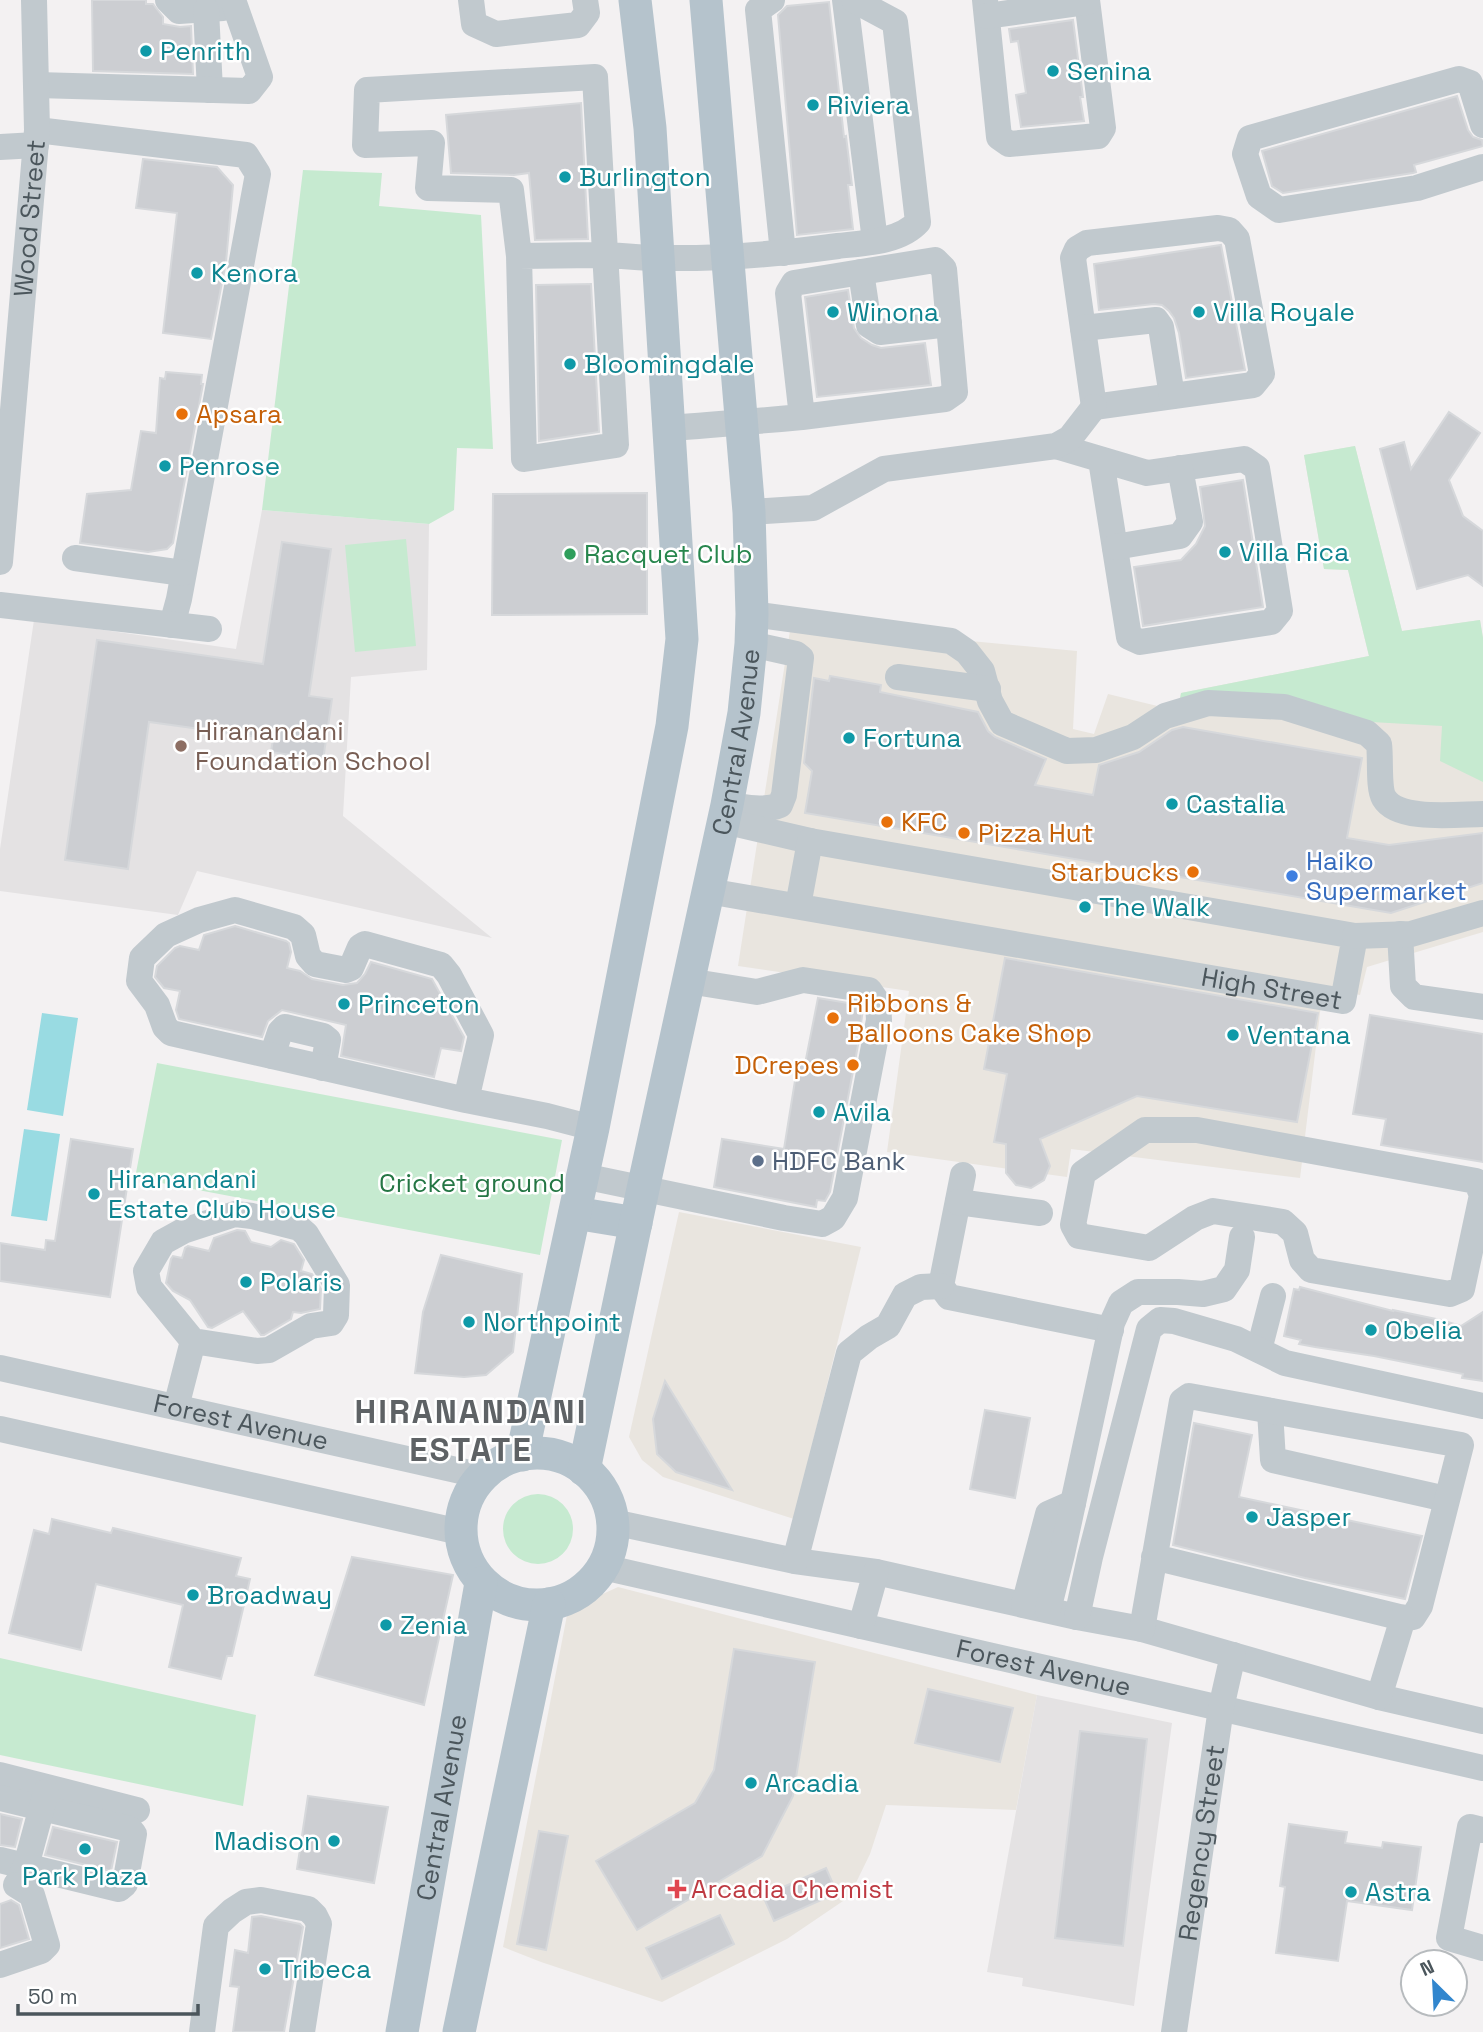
<svg xmlns="http://www.w3.org/2000/svg" width="1483" height="2032" viewBox="0 0 1483 2032" font-family="'Space Grotesk',sans-serif">
<rect width="100%" height="100%" fill="#f3f1f2"/>
<path fill="#e9e5df" d="M 1355,446 L 1402,631 L 1480,620 L 1483,638 L 1483,932 L 1367,967 L 1360,995 L 1323,988 L 1300,1178 L 1071,1149 L 1067,1177 L 887,1152 L 909,991 L 738,966 L 791,624 L 1077,651 L 1073,729 L 1094,734 L 1108,694 L 1178,711 L 1181,693 L 1369,656 L 1348,570 L 1324,569 L 1304,455 Z
M 679,1212 L 861,1247 L 794,1519 L 663,1477 L 642,1460 L 629,1437 Z
M 618,1587 L 1037,1695 L 1016,1810 L 886,1805 L 870,1854 L 849,1897 L 787,1939 L 662,2002 L 541,1962 L 503,1947 L 568,1610 Z"/>
<path fill="#e4e2e3" d="M 262,510 L 429,524 L 427,670 L 351,677 L 343,816 L 492,938 L 197,871 L 178,915 L 0,891 L 0,849 L 34,620 L 236,649 Z
M 1037,1695 L 1172,1723 L 1134,2006 L 1022,1986 L 1023,1978 L 987,1972 Z"/>
<path fill="#c6ead0" d="M 303,170 L 382,173 L 379,206 L 481,215 L 493,449 L 457,448 L 454,510 L 429,524 L 262,510 Z
M 1355,446 L 1402,631 L 1480,620 L 1483,638 L 1483,782 L 1440,761 L 1442,726 L 1178,711 L 1181,693 L 1369,656 L 1348,570 L 1324,569 L 1304,455 Z
M 406,539 L 416,646 L 355,652 L 345,545 Z
M 157,1063 L 562,1140 L 540,1255 L 135,1178 Z
M503 1529a35 35 0 1 1 70 0a35 35 0 1 1-70 0Z
M 0,1658 L 256,1715 L 243,1806 L 0,1755 Z"/>
<path fill="#99dbe2" d="M 42,1013 L 78,1018 L 63,1116 L 27,1110 Z
M 24,1129 L 60,1134 L 47,1221 L 11,1216 Z"/>
<path fill="#ccced2" stroke="#d6d8db" stroke-width="2" d="M 92,0 L 146,0 L 146,4 L 153,4 L 163,17 L 163,24 L 180,27 L 191,26 L 193,74 L 93,71 Z
M 829,2 L 844,137 L 846,136 L 852,185 L 848,185 L 853,229 L 797,235 L 778,15 L 787,6 Z
M 1073,20 L 1083,97 L 1080,97 L 1084,121 L 1021,127 L 1016,95 L 1026,93 L 1018,41 L 1011,42 L 1009,29 Z
M 1457,96 L 1468,130 L 1473,137 L 1482,140 L 1483,146 L 1414,165 L 1416,172 L 1413,173 L 1283,193 L 1272,186 L 1262,151 Z
M 581,103 L 588,239 L 535,240 L 529,173 L 514,175 L 451,173 L 446,115 Z
M 143,159 L 217,167 L 233,185 L 226,262 L 211,339 L 163,333 L 177,213 L 136,208 Z
M 1221,245 L 1245,370 L 1186,378 L 1179,333 L 1174,318 L 1169,311 L 1162,305 L 1154,304 L 1099,310 L 1094,264 Z
M 591,284 L 599,432 L 539,441 L 536,285 Z
M 848,290 L 854,328 L 861,338 L 872,345 L 881,348 L 925,343 L 931,385 L 817,397 L 805,297 Z
M 166,372 L 202,375 L 201,384 L 203,384 L 173,543 L 167,549 L 148,552 L 80,543 L 87,494 L 131,490 L 141,431 L 156,433 L 160,378 L 165,379 Z
M 1449,412 L 1480,433 L 1449,480 L 1463,516 L 1483,531 L 1483,586 L 1468,575 L 1417,589 L 1380,449 L 1404,442 L 1411,469 Z
M 1243,480 L 1263,607 L 1143,626 L 1134,567 L 1181,560 L 1196,544 L 1205,526 L 1200,487 Z
M 647,493 L 647,614 L 492,615 L 493,494 Z
M 282,542 L 331,549 L 309,696 L 332,699 L 323,760 L 271,752 L 273,739 L 149,722 L 128,869 L 65,860 L 97,640 L 263,664 Z
M 830,676 L 881,685 L 880,692 L 978,712 L 988,731 L 995,737 L 1046,759 L 1035,785 L 1093,795 L 1099,765 L 1139,752 L 1172,730 L 1183,727 L 1362,758 L 1347,838 L 1389,845 L 1483,833 L 1483,883 L 1391,913 L 805,813 L 812,771 L 804,763 L 814,678 L 829,681 Z
M 235,926 L 286,941 L 289,943 L 291,952 L 287,968 L 300,971 L 312,979 L 343,985 L 357,983 L 365,974 L 371,962 L 432,979 L 464,1037 L 461,1051 L 441,1048 L 434,1077 L 341,1056 L 346,1025 L 282,1010 L 268,1021 L 262,1037 L 179,1019 L 176,1010 L 180,991 L 164,988 L 155,977 L 157,966 L 175,948 L 180,946 L 199,950 L 204,935 Z
M 1005,958 L 1318,1013 L 1297,1122 L 1137,1096 L 1040,1139 L 1050,1166 L 1044,1180 L 1031,1188 L 1016,1185 L 1006,1173 L 1006,1144 L 994,1142 L 1007,1074 L 984,1069 Z
M 818,998 L 860,1005 L 863,1008 L 859,1040 L 830,1192 L 825,1201 L 817,1200 L 816,1207 L 714,1187 L 722,1139 L 784,1149 L 798,1062 L 805,1064 Z
M 1370,1015 L 1483,1034 L 1483,1162 L 1381,1145 L 1386,1119 L 1353,1114 Z
M 71,1139 L 133,1149 L 110,1297 L 0,1281 L 0,1243 L 45,1250 L 46,1240 L 55,1241 Z
M 237,1230 L 245,1231 L 251,1242 L 271,1247 L 281,1240 L 294,1244 L 304,1260 L 301,1271 L 312,1274 L 321,1289 L 320,1309 L 301,1313 L 293,1312 L 291,1319 L 264,1335 L 261,1335 L 243,1311 L 212,1328 L 208,1327 L 190,1300 L 173,1291 L 166,1283 L 171,1259 L 173,1256 L 182,1258 L 185,1248 L 188,1246 L 209,1251 L 214,1238 Z
M 441,1255 L 522,1274 L 513,1352 L 486,1375 L 464,1377 L 415,1373 L 423,1312 Z
M 1300,1287 L 1393,1311 L 1393,1310 L 1441,1320 L 1461,1326 L 1483,1312 L 1483,1381 L 1462,1378 L 1463,1374 L 1374,1356 L 1315,1347 L 1299,1344 L 1301,1340 L 1284,1336 L 1294,1289 L 1299,1290 Z
M 665,1381 L 732,1490 L 676,1472 L 657,1454 L 653,1419 Z
M 985,1410 L 1030,1418 L 1015,1498 L 970,1489 Z
M 1194,1423 L 1252,1435 L 1239,1497 L 1422,1536 L 1405,1599 L 1305,1578 L 1173,1545 Z
M 52,1519 L 111,1533 L 113,1528 L 241,1558 L 236,1576 L 250,1579 L 232,1656 L 227,1656 L 221,1679 L 169,1667 L 183,1605 L 96,1584 L 81,1650 L 9,1633 L 34,1530 L 49,1534 Z
M 352,1557 L 453,1575 L 424,1705 L 315,1675 Z
M 734,1649 L 815,1662 L 793,1796 L 762,1856 L 637,1930 L 596,1861 L 695,1803 L 714,1770 Z
M 928,1689 L 1013,1708 L 1000,1762 L 915,1743 Z
M 1080,1731 L 1147,1739 L 1123,1946 L 1055,1938 Z
M 308,1796 L 388,1807 L 374,1883 L 297,1869 Z
M 0,1814 L 22,1819 L 15,1847 L 0,1845 Z
M 1289,1824 L 1347,1832 L 1345,1843 L 1382,1848 L 1383,1842 L 1421,1847 L 1412,1910 L 1347,1901 L 1338,1961 L 1276,1953 L 1285,1887 L 1280,1886 Z
M 53,1827 L 117,1842 L 111,1871 L 45,1855 Z
M 539,1831 L 568,1836 L 546,1950 L 517,1944 Z
M 826,1868 L 837,1893 L 774,1921 L 763,1896 Z
M 11,1900 L 19,1905 L 29,1939 L 0,1948 L 0,1904 Z
M 720,1915 L 734,1944 L 662,1979 L 646,1948 Z
M 261,1916 L 300,1924 L 303,1927 L 284,2032 L 233,2032 L 239,1987 L 230,1986 L 235,1950 L 248,1953 L 252,1917 Z"/>
<g fill="none" stroke-linecap="round" stroke-linejoin="round">
<g stroke="#c1c9ce" stroke-width="26">
<path d="M 168,0 L 179,11 L 223,8"/>
<path d="M 471,0 L 474,24 L 496,34 L 578,25 L 587,13 L 585,0"/>
<path d="M 772,0 L 758,10 L 783,253"/>
<path d="M 845,0 L 875,241"/>
<path d="M 985,0 L 999,137 L 1009,144 L 1098,136 L 1103,128 L 1087,0"/>
<path d="M 206,10 L 210,90"/>
<path d="M 987,16 L 1087,2"/>
<path d="M 37,85 L 249,91 L 260,77 L 233,0"/>
<path d="M 1483,125 L 1470,83 L 1459,79 L 1250,138 L 1245,154 L 1259,196 L 1279,210 L 1417,188 L 1483,167"/>
<path d="M 37,130 L 246,155 L 258,174 L 179,599 L 172,625"/>
<path d="M 0,147 L 36,145"/>
<path d="M 1218,228 L 1229,230 L 1237,239 L 1262,374 L 1253,385 L 1094,407 L 1073,258 L 1077,249 L 1087,243 Z"/>
<path d="M 519,256 L 524,459 L 616,445 L 595,77 L 367,90 L 365,145 L 432,143 L 428,188 L 511,190 L 519,256 L 596,255 C 618,255 639,258 661,258 C 720,259 779,254 838,246 C 864,243 900,242 918,222 L 895,22 L 854,0"/>
<path d="M 861,272 L 869,325 L 880,332 L 949,324"/>
<path d="M 1083,328 L 1156,320 L 1161,327 L 1172,396"/>
<path d="M 669,428 C 714,425 758,421 802,417 L 945,399 L 955,392 L 944,269 L 935,260 L 794,283 L 788,293 L 802,417"/>
<path d="M 1056,446 L 1147,473 L 1244,459 L 1257,468 L 1280,611 L 1271,622 L 1140,642 L 1129,637 L 1101,460"/>
<path d="M 749,512 L 813,508 L 884,469 L 1056,446 L 1070,438 L 1094,407"/>
<path d="M 1115,547 L 1180,536 L 1190,522 L 1180,468"/>
<path d="M 75,558 L 183,573"/>
<path id="s1" d="M 0,562 L 37,130 L 34,0"/>
<path d="M 0,605 L 209,629"/>
<path d="M 752,614 L 951,641 L 967,652 L 982,671 L 990,701 L 1002,723 L 1067,751 L 1096,750 L 1133,737 L 1165,716 L 1208,703 L 1284,707 L 1367,733 L 1379,744 C 1381,758 1378,788 1384,798 C 1398,822 1459,814 1483,814"/>
<path d="M 898,677 L 988,689"/>
<path d="M 727,805 C 745,807 763,812 780,805 L 784,795 L 801,658 L 796,654 L 751,644"/>
<path d="M 724,821 L 810,841"/>
<path id="s2" d="M 708,891 L 1343,1001 L 1355,936 L 810,841 L 798,906"/>
<path d="M 1400,934 L 1403,986 L 1414,997 L 1483,1007"/>
<path d="M 1355,936 L 1411,934 L 1483,913"/>
<path d="M 272,1056 L 280,1032 L 285,1027 L 323,1036 L 328,1040 L 323,1068"/>
<path d="M 466,1100 L 481,1035 L 449,975 L 441,965 L 365,944 L 360,947 L 351,968 L 346,970 L 315,964 L 308,956 L 303,935 L 294,927 L 235,910 L 199,920 L 166,935 L 142,958 L 139,981 L 157,1005 L 165,1027 L 171,1033 L 466,1100 L 547,1116 L 593,1128"/>
<path d="M 1145,1130 L 1197,1130 L 1476,1181 L 1482,1195 L 1462,1289 L 1450,1294 L 1311,1270 L 1302,1260 L 1295,1233 L 1283,1222 L 1213,1211 L 1195,1218 L 1149,1248 L 1079,1236 L 1073,1225 L 1083,1173 Z"/>
<path d="M 963,1175 L 941,1286 L 949,1297 L 1111,1330"/>
<path d="M 583,1176 L 784,1218 L 822,1224 L 833,1218 L 845,1198 L 879,1020 L 878,1003 L 869,990 L 803,980 L 757,992 L 688,981"/>
<path d="M 958,1202 L 1040,1213"/>
<path d="M 1259,1350 L 1273,1296"/>
<path id="s3" d="M 0,1368 L 483,1476"/>
<path d="M 176,1407 L 193,1341 L 149,1287 L 146,1271 L 163,1242 L 183,1231 L 235,1214 L 252,1216 L 299,1228 L 306,1234 L 337,1285 L 336,1315 L 331,1323 L 311,1326 L 269,1350 L 257,1351 L 193,1341"/>
<path d="M 1270,1411 L 1273,1460 L 1446,1499"/>
<path d="M 0,1429 L 460,1532"/>
<path d="M 613,1522 L 795,1561 L 876,1572 L 1077,1617 L 1142,1629 L 1379,1697 L 1483,1721"/>
<path d="M 795,1561 L 849,1353 L 869,1337 L 888,1326 L 905,1295 L 921,1287 L 941,1286"/>
<path id="s4" d="M 603,1567 L 1483,1768"/>
<path d="M 1024,1605 L 1048,1514 L 1073,1503"/>
<path d="M 1048,1610 L 1062,1554 L 1112,1323 L 1121,1303 L 1138,1292 L 1178,1292 L 1203,1294 L 1224,1289 L 1237,1270 L 1242,1237"/>
<path d="M 1077,1617 L 1090,1557 L 1149,1329 L 1160,1320 L 1174,1321 L 1236,1339 L 1285,1363 L 1483,1406"/>
<path d="M 861,1626 L 876,1572"/>
<path d="M 1142,1629 L 1182,1401 L 1189,1396 L 1461,1445 L 1420,1606 L 1413,1617 L 1403,1618 L 1154,1557"/>
<path d="M 1379,1697 L 1403,1618"/>
<path d="M 0,1775 L 137,1810"/>
<path d="M 0,1798 L 130,1829 L 134,1834 L 125,1884 L 119,1889 L 0,1860"/>
<path d="M 1483,1830 L 1470,1827 L 1449,1938 L 1483,1948"/>
<path d="M 18,1882 L 26,1866 L 46,1792"/>
<path d="M 0,1965 L 41,1951 L 47,1945 L 32,1895 L 16,1885"/>
<path d="M 202,2032 L 216,1926 L 232,1911 L 246,1902 L 261,1900 L 308,1909 L 315,1916 L 319,1924 L 302,2032"/>
<path id="s5" d="M 1174,2032 L 1221,1708 L 1233,1655"/>
</g>
<g stroke="#b5c3cc" stroke-width="33">
<path d="M 575,1213 L 636,1223"/>
<circle cx="537" cy="1529" r="76"/>
<path d="M 522,1455 L 593,1128 L 672,726 L 682,639 L 650,128 L 635,0"/>
<path id="s6" d="M 584,1470 L 643,1189 L 727,805 L 744,713 L 751,644 L 752,614 L 749,512 L 706,0"/>
<path id="s7" d="M 402,2032 L 481,1583"/>
<path d="M 459,2032 L 549,1604"/>
</g>
</g>
<g fill="#0f9aa8" stroke="#fff" stroke-width="2.5">
<circle cx="146" cy="51" r="7"/>
<circle cx="1053" cy="71" r="7"/>
<circle cx="813" cy="105" r="7"/>
<circle cx="565" cy="177" r="7"/>
<circle cx="197" cy="273" r="7"/>
<circle cx="833" cy="312" r="7"/>
<circle cx="1199" cy="312" r="7"/>
<circle cx="570" cy="364" r="7"/>
<circle cx="165" cy="466" r="7"/>
<circle cx="1225" cy="552" r="7"/>
<circle cx="849" cy="738" r="7"/>
<circle cx="1172" cy="804" r="7"/>
<circle cx="1085" cy="907" r="7"/>
<circle cx="344" cy="1004" r="7"/>
<circle cx="1233" cy="1035" r="7"/>
<circle cx="819" cy="1112" r="7"/>
<circle cx="94" cy="1194" r="7"/>
<circle cx="246" cy="1282" r="7"/>
<circle cx="469" cy="1322" r="7"/>
<circle cx="1371" cy="1330" r="7"/>
<circle cx="1252" cy="1517" r="7"/>
<circle cx="193" cy="1595" r="7"/>
<circle cx="386" cy="1625" r="7"/>
<circle cx="751" cy="1783" r="7"/>
<circle cx="334" cy="1841" r="7"/>
<circle cx="85" cy="1849" r="7"/>
<circle cx="1351" cy="1892" r="7"/>
<circle cx="265" cy="1969" r="7"/>
</g>
<g fill="#e8710a" stroke="#fff" stroke-width="2.5">
<circle cx="182" cy="414" r="7"/>
<circle cx="887" cy="822" r="7"/>
<circle cx="964" cy="833" r="7"/>
<circle cx="1193" cy="872" r="7"/>
<circle cx="833" cy="1018" r="7"/>
<circle cx="853" cy="1065" r="7"/>
</g>
<circle fill="#2e9e5b" stroke="#fff" stroke-width="2.5" cx="570" cy="554" r="7"/>
<circle fill="#8d6e63" stroke="#fff" stroke-width="2.5" cx="181" cy="746" r="7"/>
<circle fill="#3f7fe0" stroke="#fff" stroke-width="2.5" cx="1292" cy="876" r="7"/>
<circle fill="#5c6f8a" stroke="#fff" stroke-width="2.5" cx="758" cy="1161" r="7"/>
<path fill="#e0444e" stroke="#fff" stroke-width="2.5" d="M673.5 1878.5h7v7h7v7h-7v7h-7v-7h-7v-7h7z"/>
<g text-anchor="middle" stroke-width="5" stroke-linejoin="round" paint-order="stroke">
<g font-size="26" fill="#0d838f" stroke="#fff" text-anchor="start">
<text x="160" y="60">Penrith</text>
<text x="1067" y="80">Senina</text>
<text x="827" y="114">Riviera</text>
<text x="579" y="186">Burlington</text>
<text x="211" y="282">Kenora</text>
<text x="847" y="321">Winona</text>
<text x="1213" y="321">Villa Royale</text>
<text x="584" y="373">Bloomingdale</text>
<text x="179" y="475">Penrose</text>
<text x="1239" y="561">Villa Rica</text>
<text x="863" y="747">Fortuna</text>
<text x="1186" y="813">Castalia</text>
<text x="1099" y="916">The Walk</text>
<text x="358" y="1013">Princeton</text>
<text x="1247" y="1044">Ventana</text>
<text x="833" y="1121">Avila</text>
<text x="108" y="1188">Hiranandani<tspan x="108" dy="30">Estate Club House</tspan></text>
<text x="260" y="1291">Polaris</text>
<text x="483" y="1331">Northpoint</text>
<text x="1385" y="1339">Obelia</text>
<text x="1266" y="1526">Jasper</text>
<text x="207" y="1604">Broadway</text>
<text x="400" y="1634">Zenia</text>
<text x="765" y="1792">Arcadia</text>
<text x="320" y="1850" text-anchor="end">Madison</text>
<text x="85" y="1885" text-anchor="middle">Park Plaza</text>
<text x="1365" y="1901">Astra</text>
<text x="279" y="1978">Tribeca</text>
</g>
<g font-size="26" fill="#4b565c" stroke="#fff">
<text dy="9" stroke="none"><textPath href="#s1" startOffset="345">Wood Street</textPath></text>
<text dy="9" stroke="none"><textPath href="#s6" startOffset="744">Central Avenue</textPath></text>
<text dy="9" stroke="none"><textPath href="#s2" startOffset="572">High Street</textPath></text>
<text dy="9" stroke="none"><textPath href="#s3" startOffset="247">Forest Avenue</textPath></text>
<text dy="9" stroke="none"><textPath href="#s4" startOffset="452">Forest Avenue</textPath></text>
<text dy="9" stroke="none"><textPath href="#s7" startOffset="228">Central Avenue</textPath></text>
<text dy="9" stroke="none"><textPath href="#s5" startOffset="191">Regency Street</textPath></text>
</g>
<g font-size="26" fill="#c56008" stroke="#fff" text-anchor="start">
<text x="196" y="423">Apsara</text>
<text x="901" y="831">KFC</text>
<text x="978" y="842">Pizza Hut</text>
<text x="1179" y="881" text-anchor="end">Starbucks</text>
<text x="847" y="1012">Ribbons &amp;<tspan x="847" dy="30">Balloons Cake Shop</tspan></text>
<text x="839" y="1074" text-anchor="end">DCrepes</text>
</g>
<g font-size="26" fill="#27864d" stroke="#fff" text-anchor="start">
<text x="584" y="563">Racquet Club</text>
</g>
<g font-size="26" fill="#785e54" stroke="#fff" text-anchor="start">
<text x="195" y="740">Hiranandani<tspan x="195" dy="30">Foundation School</tspan></text>
</g>
<g font-size="26" fill="#366cbe" stroke="#fff" text-anchor="start">
<text x="1306" y="870">Haiko<tspan x="1306" dy="30">Supermarket</tspan></text>
</g>
<g font-size="26" fill="#4e5e75" stroke="#fff" text-anchor="start">
<text x="772" y="1170">HDFC Bank</text>
</g>
<g font-size="26" fill="#247644" stroke="#fff">
<text x="472" y="1192">Cricket ground</text>
</g>
<g font-size="26" fill="#be3a42" stroke="#fff" text-anchor="start">
<text x="691" y="1898">Arcadia Chemist</text>
</g>
<g font-size="33" font-weight="bold" letter-spacing="2" fill="#5e6265" stroke="#fff">
<text x="471" y="1423">HIRANANDANI<tspan x="471" dy="38">ESTATE</tspan></text>
</g>
</g>
<g transform="translate(1434 1983) rotate(336)"><circle r="33" fill="#ffffff" stroke="#b7bbbe" stroke-width="2"/>
<path d="M0-5L12 26L0 18L-12 26Z" fill="#3186ce"/>
<text y="-10" font-size="19" font-weight="bold" text-anchor="middle" fill="#4b565c">N</text>
</g>
<path d="M18 2004v10h180v-10" fill="none" stroke="#4b565c" stroke-width="3.5"/>
<text x="28" y="2004" font-size="21" fill="#4b565c" stroke="#ffffff" stroke-width="5" paint-order="stroke">50 m</text>
</svg>
